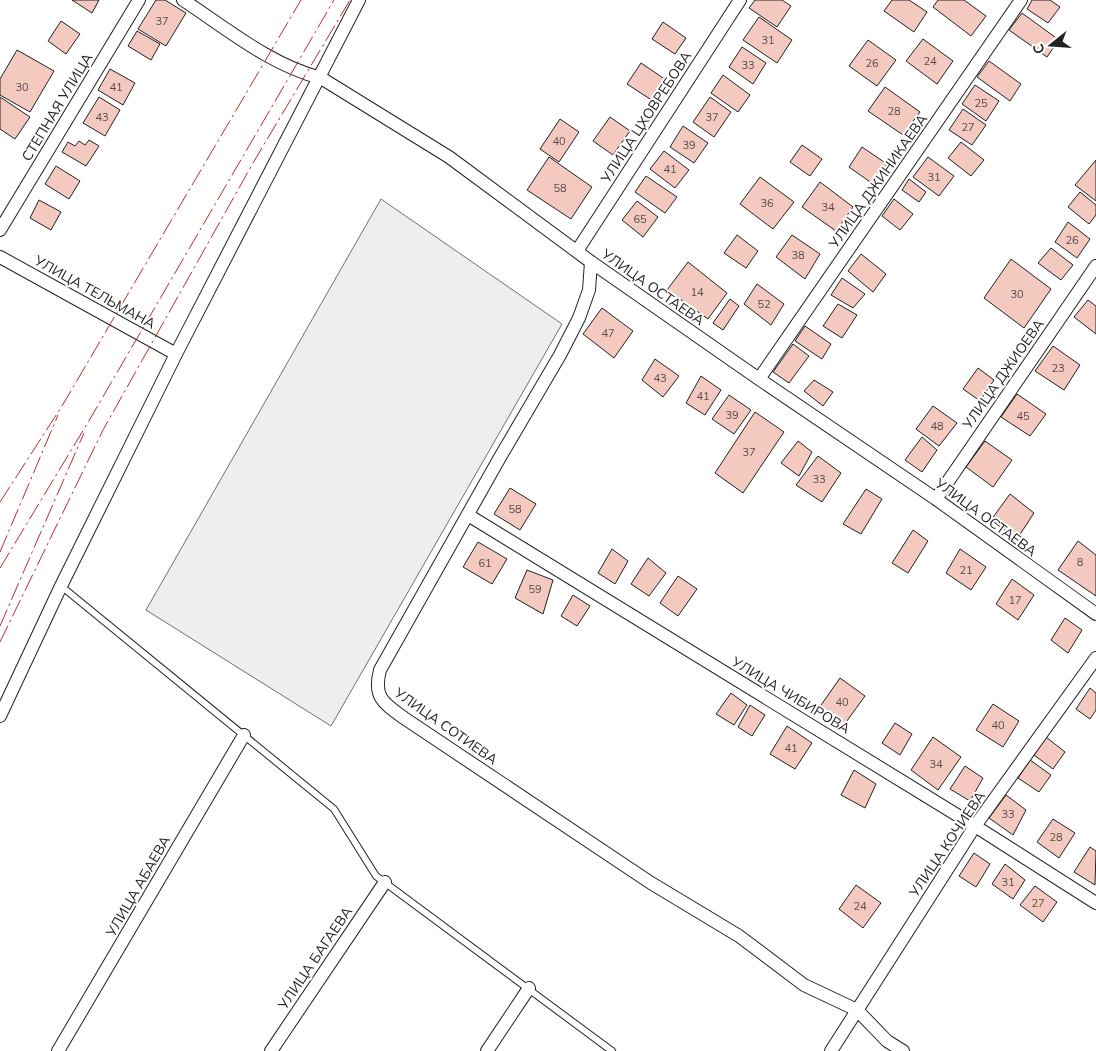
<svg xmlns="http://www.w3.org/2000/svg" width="1096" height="1051" viewBox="0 0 1096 1051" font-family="Mulish,sans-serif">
<rect width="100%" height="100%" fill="#fff"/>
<path fill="#eee" stroke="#6f6f6f" d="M 381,199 L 562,324 L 331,726 L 146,610 Z"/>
<path fill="#f3c9c0" stroke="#222" d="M 72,0 L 99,0 L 92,13 Z
M 156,0 L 165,0 L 186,13 L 166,46 L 138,29 Z
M 755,0 L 782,0 L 791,6 L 777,27 L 749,8 Z
M 892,0 L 909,0 L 927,12 L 914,32 L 884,11 Z
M 938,0 L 964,0 L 986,16 L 971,36 L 933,7 Z
M 1032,0 L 1050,0 L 1060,7 L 1048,23 L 1027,9 Z
M 1022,13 L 1059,40 L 1047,57 L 1009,30 Z
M 759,17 L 792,40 L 777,63 L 743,40 Z
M 61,21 L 80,34 L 66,54 L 48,41 Z
M 663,22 L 686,38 L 675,54 L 652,39 Z
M 137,31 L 160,44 L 151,60 L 128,46 Z
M 923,39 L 953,61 L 937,84 L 906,61 Z
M 868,40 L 896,60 L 877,86 L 849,66 Z
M 742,47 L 766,63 L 753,84 L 729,67 Z
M 17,50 L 54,71 L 30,112 L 0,95 L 0,79 Z
M 989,61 L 1021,84 L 1010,101 L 977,77 Z
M 641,63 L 666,80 L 653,101 L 627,84 Z
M 110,69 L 135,83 L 123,105 L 98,90 Z
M 723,75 L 750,95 L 738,112 L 711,93 Z
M 975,85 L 999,101 L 986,121 L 962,104 Z
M 885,87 L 920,112 L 903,135 L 868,111 Z
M 0,97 L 30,117 L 15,139 L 0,129 Z
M 99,97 L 120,110 L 105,136 L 83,123 Z
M 710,97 L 731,112 L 714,137 L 693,122 Z
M 963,109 L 986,125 L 972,145 L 949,130 Z
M 610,117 L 630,131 L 613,155 L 593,141 Z
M 560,119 L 579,132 L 559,162 L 540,149 Z
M 683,126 L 708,143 L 694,163 L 670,147 Z
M 89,140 L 99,146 L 86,166 L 62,152 L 68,142 L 75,146 L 79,141 L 85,145 Z
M 961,142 L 984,160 L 971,176 L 948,158 Z
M 802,145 L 822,159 L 810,176 L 790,162 Z
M 862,147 L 887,164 L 873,184 L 849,167 Z
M 664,151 L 689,170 L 675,188 L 650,169 Z
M 549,157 L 592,187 L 571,219 L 527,190 Z
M 928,157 L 954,176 L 939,196 L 913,177 Z
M 1096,160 L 1096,201 L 1075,185 Z
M 56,166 L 80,181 L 69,199 L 45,184 Z
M 646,176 L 677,197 L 665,213 L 635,192 Z
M 760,177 L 794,202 L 773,229 L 740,204 Z
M 909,179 L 926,192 L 919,202 L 902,190 Z
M 820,182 L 853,207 L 836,231 L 802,207 Z
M 1080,192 L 1096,205 L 1096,215 L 1089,224 L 1068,207 Z
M 894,199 L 913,214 L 900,230 L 882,216 Z
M 39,200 L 61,212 L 51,230 L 30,218 Z
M 637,201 L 658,217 L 643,237 L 622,220 Z
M 1068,222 L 1090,239 L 1077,258 L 1055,242 Z
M 737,235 L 758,251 L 746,268 L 724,253 Z
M 792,235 L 820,254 L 805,279 L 776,257 Z
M 1051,248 L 1073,265 L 1061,280 L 1038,263 Z
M 861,254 L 886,274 L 873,292 L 848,271 Z
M 1011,259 L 1051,289 L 1024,328 L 984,298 Z
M 688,262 L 727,293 L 708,319 L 667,290 Z
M 842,278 L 865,294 L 853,308 L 831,295 Z
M 757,284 L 784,304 L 771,325 L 744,304 Z
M 730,299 L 739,306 L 723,330 L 713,323 Z
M 1088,300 L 1096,306 L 1096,334 L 1074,317 Z
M 838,304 L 857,315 L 842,338 L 823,326 Z
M 602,308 L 633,331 L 614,358 L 583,334 Z
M 805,326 L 831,344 L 822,359 L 795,341 Z
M 793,344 L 809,356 L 789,383 L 773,372 Z
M 1053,346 L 1080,365 L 1064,390 L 1035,371 Z
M 655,359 L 679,376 L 663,397 L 642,380 Z
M 978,368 L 994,380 L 980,401 L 963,389 Z
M 701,376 L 721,390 L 705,415 L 686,403 Z
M 814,380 L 833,392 L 823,406 L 804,391 Z
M 1017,394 L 1046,414 L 1030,436 L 1001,417 Z
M 729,395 L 751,410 L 734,434 L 712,419 Z
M 933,406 L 957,423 L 939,446 L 916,429 Z
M 755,412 L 784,432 L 743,493 L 715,473 Z
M 922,437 L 937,450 L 922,472 L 905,460 Z
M 798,441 L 812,452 L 799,476 L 781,463 Z
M 985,441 L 1012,460 L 993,487 L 966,467 Z
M 818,456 L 841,473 L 822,502 L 796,485 Z
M 510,488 L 536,504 L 520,530 L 494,514 Z
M 866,489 L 882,499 L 861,534 L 843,524 Z
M 1010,494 L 1034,513 L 1017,539 L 991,520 Z
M 913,530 L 928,541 L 908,573 L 892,563 Z
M 1078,541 L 1096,555 L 1096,596 L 1058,570 Z
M 478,542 L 507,559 L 492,584 L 463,567 Z
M 612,549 L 628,561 L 615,584 L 598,573 Z
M 960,549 L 986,567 L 971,590 L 946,573 Z
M 648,558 L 666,573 L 649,596 L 631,584 Z
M 527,570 L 553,580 L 543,614 L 515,598 Z
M 678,576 L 697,589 L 678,616 L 660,603 Z
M 1012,579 L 1034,595 L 1018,620 L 996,604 Z
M 573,595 L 590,606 L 577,626 L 561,616 Z
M 1065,618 L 1082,630 L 1068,653 L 1051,640 Z
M 840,678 L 865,696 L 844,725 L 819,708 Z
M 1090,688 L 1096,693 L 1096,710 L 1090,719 L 1076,709 Z
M 731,693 L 747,705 L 734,725 L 716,714 Z
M 993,704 L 1019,721 L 1003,747 L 976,730 Z
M 750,705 L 765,715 L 752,736 L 738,727 Z
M 895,723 L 912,734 L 900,755 L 882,743 Z
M 787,726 L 812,743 L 795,769 L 770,754 Z
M 933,737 L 961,757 L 938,790 L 911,770 Z
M 1046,737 L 1065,752 L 1053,769 L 1034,755 Z
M 1030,760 L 1051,775 L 1039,792 L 1018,778 Z
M 965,766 L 983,778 L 970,801 L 950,789 Z
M 854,770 L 876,784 L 865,808 L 841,795 Z
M 1006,795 L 1026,810 L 1013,835 L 989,818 Z
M 1053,819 L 1075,833 L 1059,858 L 1037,842 Z
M 1090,847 L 1096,851 L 1095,885 L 1074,872 Z
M 974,853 L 990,864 L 976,887 L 959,876 Z
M 1005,864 L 1025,880 L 1013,899 L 992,884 Z
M 856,885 L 881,903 L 863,928 L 839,909 Z
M 1035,886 L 1057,902 L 1043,922 L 1020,905 Z"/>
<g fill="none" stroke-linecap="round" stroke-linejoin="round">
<defs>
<path id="service" d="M 61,586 L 334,809 L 376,876 L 612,1051"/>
<path id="minor" d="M 183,0 C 226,28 270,65 321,78 L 449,157 L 591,262 L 759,379 L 936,499 L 1096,614
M 0,230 L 139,0
M 577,251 L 740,0
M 0,257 L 176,354
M 591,262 L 589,290 L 579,318 L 560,355 L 499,459 L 380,670 C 373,697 383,703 404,718 L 651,883 L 739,936 L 804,985 L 857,1010 L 887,1041 L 903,1051
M 759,379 L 1021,0
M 936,499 L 1096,266
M 468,515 L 975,826 L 1096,903
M 0,716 L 61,586 L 176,354 L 359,0
M 58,1051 L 244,735
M 271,1051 L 385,882
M 487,1051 L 529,988
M 831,1051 L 975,826 L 1096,658"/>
</defs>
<use href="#service" stroke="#222" stroke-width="8"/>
<use href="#minor" stroke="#222" stroke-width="14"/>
<use href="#service" stroke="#fff" stroke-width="6"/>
<use href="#minor" stroke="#fff" stroke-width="12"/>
<path stroke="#c62828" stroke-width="1" stroke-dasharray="18 4 2.5 4" stroke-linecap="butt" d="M 0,502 L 62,406 L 301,0
M 0,552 L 58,415
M 0,568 L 90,419 L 334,0
M 0,626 L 84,433
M 0,642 L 103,430 L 253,163 L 350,0"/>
</g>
<g text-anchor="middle" stroke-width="4" stroke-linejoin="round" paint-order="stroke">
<g font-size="11" fill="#564c4a">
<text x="162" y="25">37</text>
<text x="768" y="44">31</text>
<text x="930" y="65">24</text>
<text x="872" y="67">26</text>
<text x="748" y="69">33</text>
<text x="22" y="91">30</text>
<text x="116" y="91">41</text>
<text x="981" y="107">25</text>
<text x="894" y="115">28</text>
<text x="102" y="121">43</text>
<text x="712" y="121">37</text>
<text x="968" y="131">27</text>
<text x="559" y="145">40</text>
<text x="689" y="149">39</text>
<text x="670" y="173">41</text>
<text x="934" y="181">31</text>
<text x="560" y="192">58</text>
<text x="767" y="207">36</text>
<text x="828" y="211">34</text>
<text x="640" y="223">65</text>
<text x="1072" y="244">26</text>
<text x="798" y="259">38</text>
<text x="697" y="296">14</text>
<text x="1017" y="298">30</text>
<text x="764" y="308">52</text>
<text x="608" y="337">47</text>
<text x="1058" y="372">23</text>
<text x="660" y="382">43</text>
<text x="703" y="400">41</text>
<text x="732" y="419">39</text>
<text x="1023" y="420">45</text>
<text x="937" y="430">48</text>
<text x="749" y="456">37</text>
<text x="819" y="483">33</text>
<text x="515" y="513">58</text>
<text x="1080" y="566">8</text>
<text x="485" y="567">61</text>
<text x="966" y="574">21</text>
<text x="535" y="593">59</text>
<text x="1015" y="604">17</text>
<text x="842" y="706">40</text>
<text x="998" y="729">40</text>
<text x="791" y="752">41</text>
<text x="936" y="768">34</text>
<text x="1008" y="818">33</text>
<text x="1056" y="841">28</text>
<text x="1008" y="886">31</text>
<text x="1038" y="907">27</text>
<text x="860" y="910">24</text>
</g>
<g font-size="14" fill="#222" stroke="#fff">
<text transform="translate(57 107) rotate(-59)" y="5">СТЕПНАЯ УЛИЦА</text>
<text transform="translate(646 117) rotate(-57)" y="5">УЛИЦА ЦХОВРЕБОВА</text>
<text transform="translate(878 181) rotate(-55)" y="5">УЛИЦА ДЖИНИКАЕВА</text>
<text transform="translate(653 287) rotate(35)" y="5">УЛИЦА ОСТАЕВА</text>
<text transform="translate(95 292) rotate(29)" y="5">УЛИЦА ТЕЛЬМАНА</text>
<text transform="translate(1003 374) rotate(-55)" y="5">УЛИЦА ДЖИОЕВА</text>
<text transform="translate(986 517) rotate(36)" y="5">УЛИЦА ОСТАЕВА</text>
<text transform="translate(791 695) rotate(31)" y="5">УЛИЦА ЧИБИРОВА</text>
<text transform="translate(446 726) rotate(35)" y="5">УЛИЦА СОТИЕВА</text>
<text transform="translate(947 844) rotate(-56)" y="5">УЛИЦА КОЧИЕВА</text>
<text transform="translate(138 886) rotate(-60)" y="5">УЛИЦА АБАЕВА</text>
<text transform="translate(315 958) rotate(-56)" y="5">УЛИЦА БАГАЕВА</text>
</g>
</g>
<g transform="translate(1051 45) rotate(253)" stroke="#ffffff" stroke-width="4" paint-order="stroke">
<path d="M0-4L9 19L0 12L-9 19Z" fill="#222222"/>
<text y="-8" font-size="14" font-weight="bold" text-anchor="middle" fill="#222222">С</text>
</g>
</svg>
